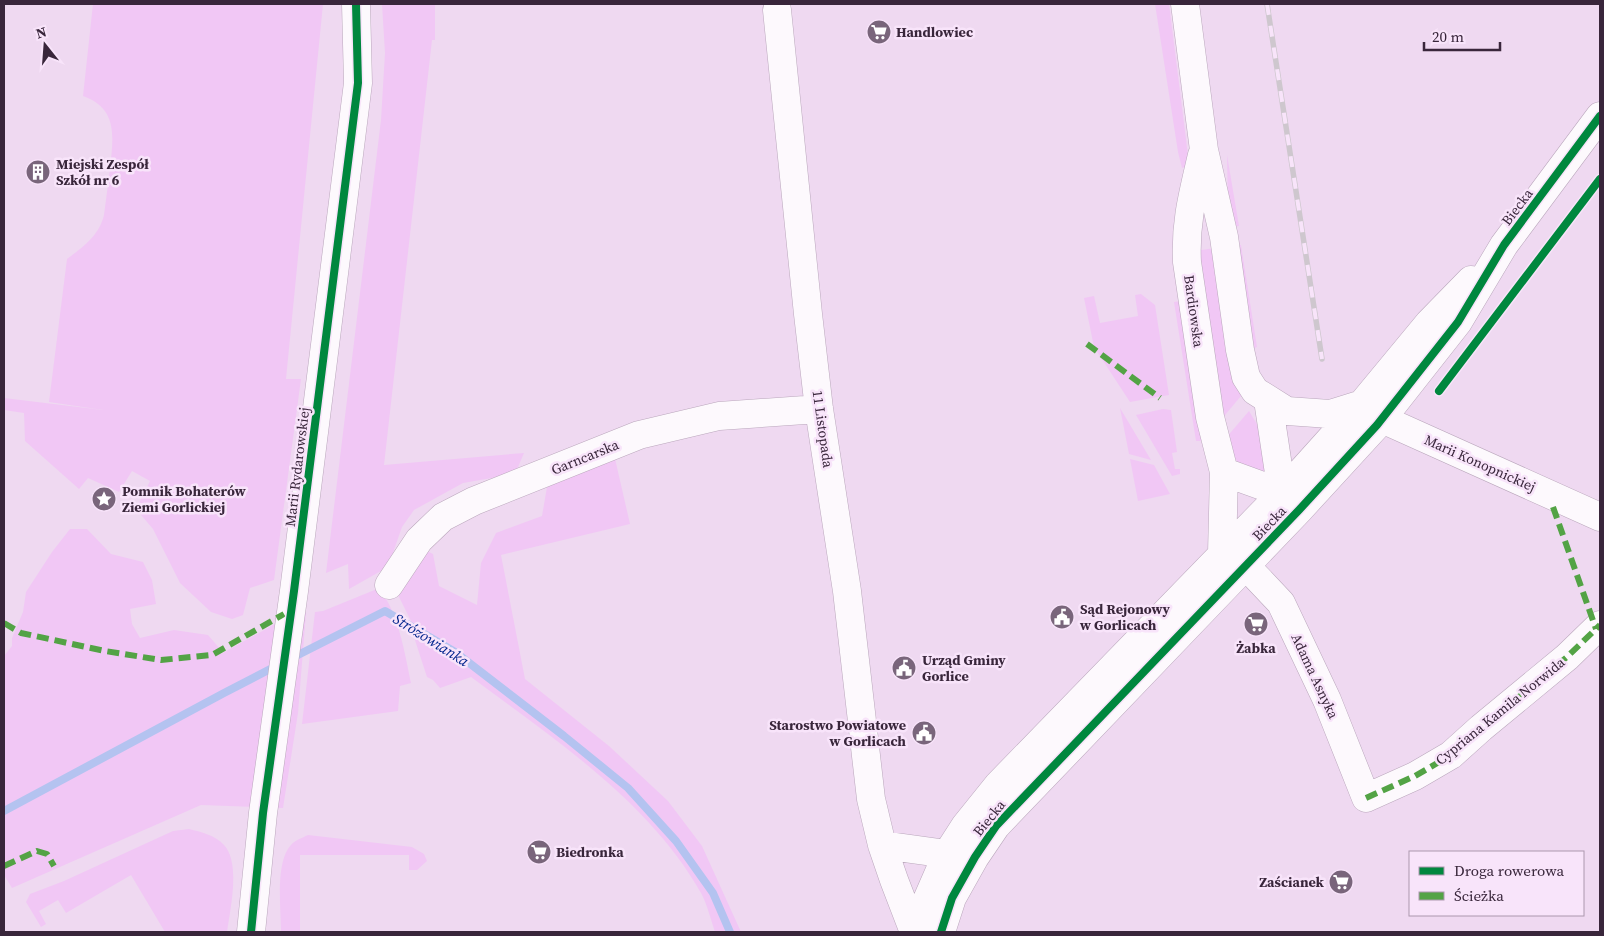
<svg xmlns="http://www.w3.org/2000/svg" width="1604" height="936" viewBox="0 0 1604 936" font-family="'Source Serif 4',serif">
<rect width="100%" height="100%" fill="#efd9f1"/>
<path fill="#f1c7f5" d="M 93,4 L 323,4 L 286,379 L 301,379 L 274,580 L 250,588 L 243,615 L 232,619 L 211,612 L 180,583 L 153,529 L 136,509 L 150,481 L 132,471 L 119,492 L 88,478 L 79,489 L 25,441 L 24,413 L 4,410 L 4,398 L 103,410 L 49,402 L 67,259 C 83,247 99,236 104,215 C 106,200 108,184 110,169 C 113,138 119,109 83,96 Z
M 382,4 L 435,4 L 435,40 L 432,40 L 384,465 L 524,453 L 515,474 L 463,483 L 414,510 L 402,527 L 388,567 L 349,589 L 348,564 L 326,573 L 381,120 L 385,53 Z
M 1155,4 L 1169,4 L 1186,139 L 1188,157 L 1185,167 L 1182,168 L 1178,152 Z
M 1227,155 L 1239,226 L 1232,227 L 1228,207 Z
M 1241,245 L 1257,347 L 1251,349 L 1234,246 Z
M 1215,248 L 1234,371 L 1241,396 L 1220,421 L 1195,251 Z
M 1141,294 L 1155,305 L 1169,395 L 1130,402 L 1094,347 L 1084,298 L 1094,296 L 1100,323 L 1138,316 L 1135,295 Z
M 1181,301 L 1203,441 L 1196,441 L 1174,302 Z
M 1120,408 L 1151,460 L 1129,454 Z
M 1163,409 L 1171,410 L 1177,452 L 1172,453 L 1175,469 L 1180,469 L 1180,474 L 1172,476 L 1136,415 Z
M 1249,411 L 1261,431 L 1270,473 C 1266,474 1258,475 1254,474 C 1239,469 1230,452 1225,439 Z
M 613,450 L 630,524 L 501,555 L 525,679 L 609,746 L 668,801 L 702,846 L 741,932 L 715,932 C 711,920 707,904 701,893 C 649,801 554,739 471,677 L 440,688 L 433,680 L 427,677 L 412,631 L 411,621 L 395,589 L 419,547 L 433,554 L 439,586 L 477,605 L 481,563 L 496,533 L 542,516 L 547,487 L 563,472 Z
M 1130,459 L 1154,465 L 1170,494 L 1138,501 Z
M 70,529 L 87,529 L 111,554 L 143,562 L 152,580 L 156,604 L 130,609 L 132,624 L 140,638 L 174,630 L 208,635 L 221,650 L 221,654 L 284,619 L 306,613 L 298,713 L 283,808 L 201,805 L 12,888 L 4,875 L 4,656 L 12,646 L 12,638 L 23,612 L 26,592 L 52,552 Z
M 377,589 C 397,603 406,659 411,683 L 400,686 L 398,711 L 302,724 L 315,612 L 323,611 Z
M 189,829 C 201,832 215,835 224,845 C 241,863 230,910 227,932 L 165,932 L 131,875 L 66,913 L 58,900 L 39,911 L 46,924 L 41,927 L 26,902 L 30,894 L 64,881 L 173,831 Z
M 308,835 L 412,847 L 424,854 L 427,861 L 417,870 L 409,870 L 409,855 L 300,855 L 300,932 L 281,932 C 281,909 275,862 291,845 C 295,840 302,838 308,835 Z"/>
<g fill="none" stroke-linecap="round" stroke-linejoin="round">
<path stroke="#b4c3f0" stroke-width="8" d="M 290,659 L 385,611 L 455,652 L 564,736 L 628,788 L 676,841 L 713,893 L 730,932
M 4,811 L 224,693 L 278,665"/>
<defs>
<path id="minor" d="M 1185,4 L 1204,150 L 1224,237 L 1240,350 L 1246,377 L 1255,391 L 1287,411 L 1330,414 L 1362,404
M 777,10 L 808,314 L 819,409 L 847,591 L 871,799 L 882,845 L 894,880 L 914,932
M 1202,155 C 1193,194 1185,222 1187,262 L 1210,417 L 1224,472 L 1222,554
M 1268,400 L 1282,493
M 1368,408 L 1382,419 L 1600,517
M 1224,472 L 1282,493 L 1292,503
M 1246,566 L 1281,603 L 1327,700 L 1366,798 L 1415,776 L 1451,755 L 1481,728 L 1567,657 L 1600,625
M 389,585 L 419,540 L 443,517 L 474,501 L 639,435 L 719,416 L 819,409
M 882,845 L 947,854
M 251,932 L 263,813 L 294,591 L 358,83 L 356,4
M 913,932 L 947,854 L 965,826 L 998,785 L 1282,493 L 1362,404 L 1429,323 L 1471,280
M 941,932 L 952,898 L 975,857 L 996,826 L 1299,510 L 1377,425 L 1458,322 L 1504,245 L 1600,116"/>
</defs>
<use href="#minor" stroke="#baa7bc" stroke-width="29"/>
<use href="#minor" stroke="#fdf9fd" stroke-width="28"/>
<defs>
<path id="rail" d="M 1267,4 L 1322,359"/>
</defs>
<use href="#rail" stroke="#cec7ce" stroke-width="5.5"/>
<use href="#rail" stroke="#f8e4fa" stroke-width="4" stroke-dasharray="11" stroke-linecap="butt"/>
<path stroke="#53a345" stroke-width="6" stroke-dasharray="12 6" stroke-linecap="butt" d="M 1087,344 L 1160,398
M 1553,507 L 1596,629
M 4,623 L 21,633 L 105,651 L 161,660 L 212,655 L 284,614
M 1366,798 L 1415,776 L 1451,755 L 1481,728 L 1567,657 L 1600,625
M 4,866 L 37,851 L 47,854 L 54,866"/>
<defs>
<path id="cycleway" d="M 1439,391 L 1600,179
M 251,932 L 263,813 L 294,591 L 358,83 L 356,4
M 941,932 L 952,898 L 975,857 L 996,826 L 1299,510 L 1377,425 L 1458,322 L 1504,245 L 1600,116"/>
</defs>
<use href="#cycleway" stroke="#f8e4fa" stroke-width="11"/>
<use href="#cycleway" stroke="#00873e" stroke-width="8"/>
</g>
<defs>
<symbol id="supermarket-disc" viewBox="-11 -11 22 22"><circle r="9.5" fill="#79657b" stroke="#f8e4fa"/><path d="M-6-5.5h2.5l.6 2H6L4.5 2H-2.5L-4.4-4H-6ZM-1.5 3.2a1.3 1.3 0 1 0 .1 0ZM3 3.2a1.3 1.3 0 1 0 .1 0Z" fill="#fff"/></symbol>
<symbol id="building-disc" viewBox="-11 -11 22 22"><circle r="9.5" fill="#79657b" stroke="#f8e4fa"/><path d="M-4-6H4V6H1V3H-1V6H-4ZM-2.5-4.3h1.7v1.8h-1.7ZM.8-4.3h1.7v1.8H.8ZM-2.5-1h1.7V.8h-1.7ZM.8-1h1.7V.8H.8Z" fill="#fff"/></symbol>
<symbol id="sight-disc" viewBox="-11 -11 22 22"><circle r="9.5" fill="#79657b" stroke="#f8e4fa"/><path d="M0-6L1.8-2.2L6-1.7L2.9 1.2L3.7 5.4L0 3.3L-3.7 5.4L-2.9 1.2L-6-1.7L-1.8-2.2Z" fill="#fff"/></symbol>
<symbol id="civic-disc" viewBox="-11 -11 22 22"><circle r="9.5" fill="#79657b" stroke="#f8e4fa"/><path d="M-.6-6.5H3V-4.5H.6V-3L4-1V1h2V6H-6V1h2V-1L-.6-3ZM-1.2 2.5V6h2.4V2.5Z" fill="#fff"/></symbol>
</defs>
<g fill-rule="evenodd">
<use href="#supermarket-disc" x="865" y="18" width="28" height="28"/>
<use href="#building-disc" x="24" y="158" width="28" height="28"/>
<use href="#sight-disc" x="90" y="485" width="28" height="28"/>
<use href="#civic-disc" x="1048" y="603" width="28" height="28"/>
<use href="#supermarket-disc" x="1242" y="610" width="28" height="28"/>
<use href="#civic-disc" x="890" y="654" width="28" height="28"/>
<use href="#civic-disc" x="910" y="719" width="28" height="28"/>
<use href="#supermarket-disc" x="525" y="838" width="28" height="28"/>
<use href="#supermarket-disc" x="1327" y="868" width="28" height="28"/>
</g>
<g text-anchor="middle" stroke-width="5" stroke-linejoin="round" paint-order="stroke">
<g font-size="14" font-weight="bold" fill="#39263b" stroke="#f8e4fa" text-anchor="start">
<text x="896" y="37">Handlowiec</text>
<text x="56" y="169">Miejski Zespół<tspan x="56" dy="16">Szkół nr 6</tspan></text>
<text x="122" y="496">Pomnik Bohaterów<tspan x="122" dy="16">Ziemi Gorlickiej</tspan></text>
<text x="1080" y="614">Sąd Rejonowy<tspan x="1080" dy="16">w Gorlicach</tspan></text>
<text x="1256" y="653" text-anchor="middle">Żabka</text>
<text x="922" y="665">Urząd Gminy<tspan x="922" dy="16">Gorlice</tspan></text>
<text x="906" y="730" text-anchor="end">Starostwo Powiatowe<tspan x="906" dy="16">w Gorlicach</tspan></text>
<text x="556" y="857">Biedronka</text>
<text x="1324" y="887" text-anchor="end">Zaścianek</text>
</g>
<g font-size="14" fill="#39263b" stroke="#f8e4fa">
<text transform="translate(1517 207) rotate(-53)" y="5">Biecka</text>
<text transform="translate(1194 311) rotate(82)" y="5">Bardiowska</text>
<text transform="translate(823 429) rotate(82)" y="5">11 Listopada</text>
<text transform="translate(585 457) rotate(-22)" y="5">Garncarska</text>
<text transform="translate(1480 463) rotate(24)" y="5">Marii Konopnickiej</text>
<text transform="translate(297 467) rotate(-83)" y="5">Marii Rydarowskiej</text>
<text transform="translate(1269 523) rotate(-46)" y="5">Biecka</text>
<text transform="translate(1315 676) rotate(65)" y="5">Adama Asnyka</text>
<text transform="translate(1500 711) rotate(-39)" y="5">Cypriana Kamila Norwida</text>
<text transform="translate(989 818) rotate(-51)" y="5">Biecka</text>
</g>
<g font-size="15" font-style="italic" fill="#00248c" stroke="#f8e4fa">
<text transform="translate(431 640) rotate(32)" y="5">Stróżowianka</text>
</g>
</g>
<rect width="1604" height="936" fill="none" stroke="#39263b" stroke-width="10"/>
<rect x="1409" y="851" width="175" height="65" fill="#f8e4fa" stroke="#ac98ae"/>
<rect x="1419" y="867" width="25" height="8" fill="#00873e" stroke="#ac98ae"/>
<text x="1454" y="876" font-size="15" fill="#39263b">Droga rowerowa</text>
<rect x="1419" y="892" width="25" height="8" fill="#53a345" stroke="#ac98ae"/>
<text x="1454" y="901" font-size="15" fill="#39263b">Ścieżka</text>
<g transform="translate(45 45) rotate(343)" stroke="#f8e4fa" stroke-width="4" paint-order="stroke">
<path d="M0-4L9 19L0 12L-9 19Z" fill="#39263b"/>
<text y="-8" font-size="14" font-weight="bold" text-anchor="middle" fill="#39263b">N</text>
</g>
<path d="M1424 42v8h76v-8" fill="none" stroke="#39263b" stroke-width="2.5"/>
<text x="1432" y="42" font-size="15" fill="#39263b" stroke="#f8e4fa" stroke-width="4" paint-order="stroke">20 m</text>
</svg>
